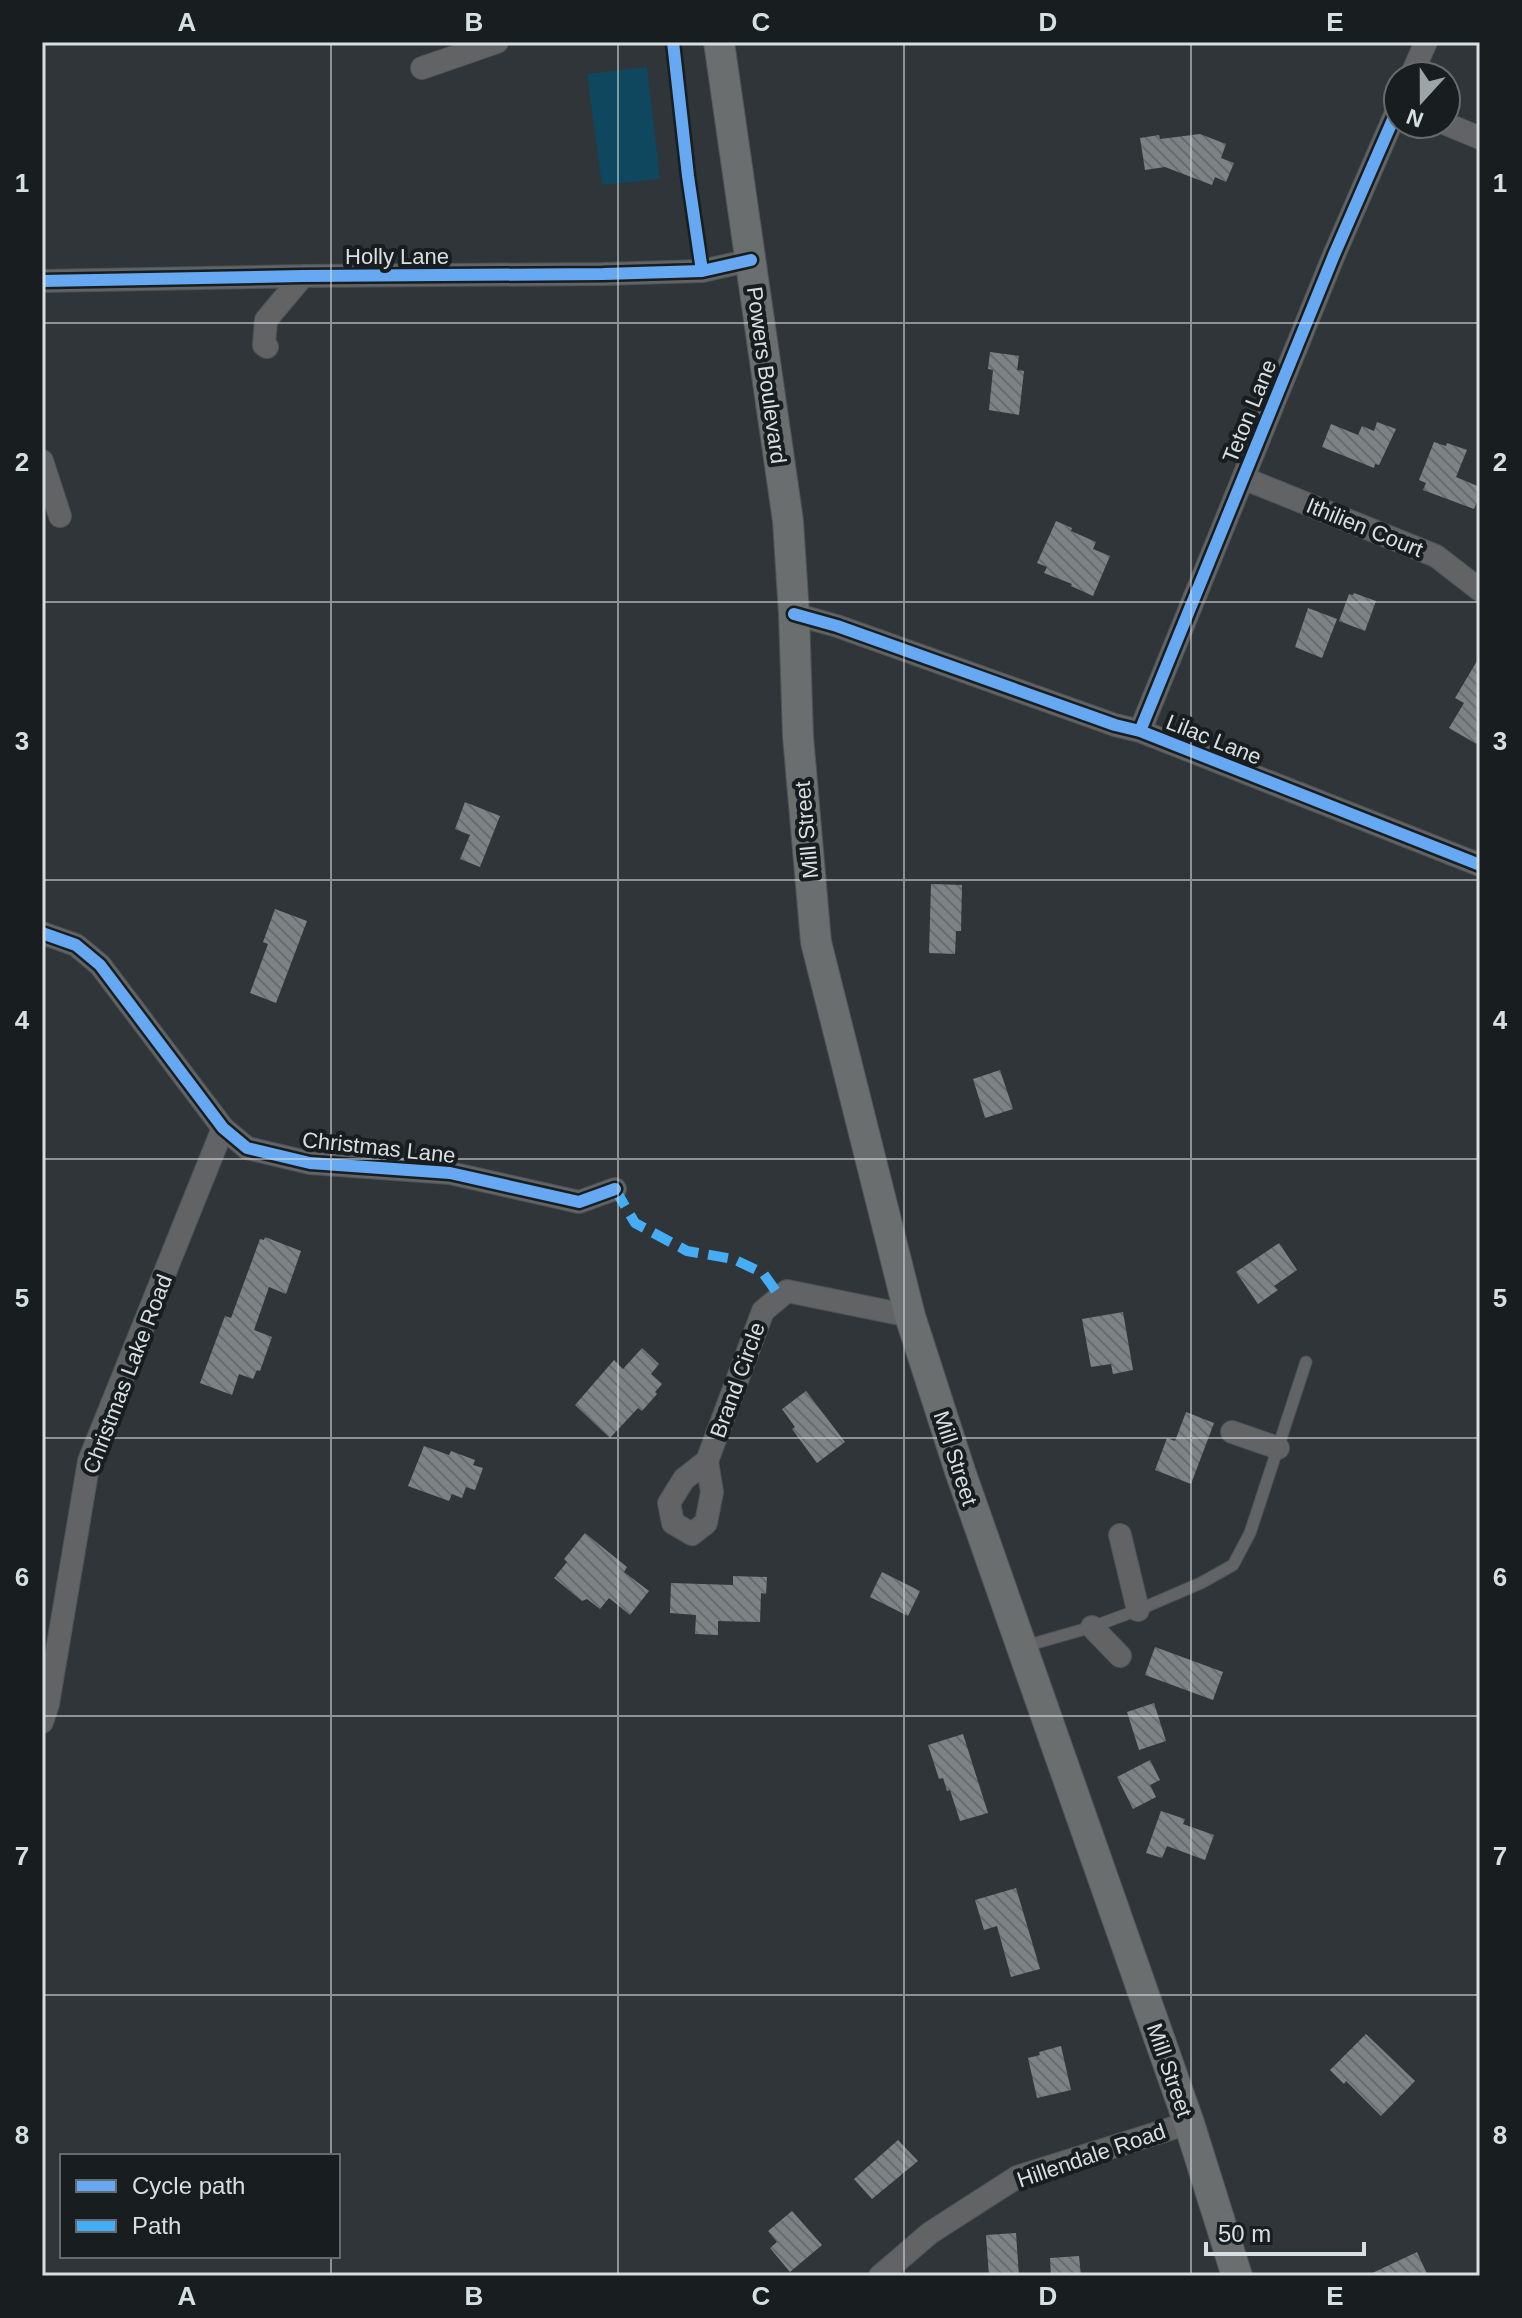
<svg xmlns="http://www.w3.org/2000/svg" width="1522" height="2318" viewBox="0 0 1522 2318" font-family="Helvetica,sans-serif">
<defs>
<pattern id="building-back-hatch" width="6" height="6" patternUnits="userSpaceOnUse" patternTransform="scale(2)"><rect width="6" height="6" fill="#7d8285"/><path d="M-1 5l2 2M0 0l6 6M5-1l2 2" fill="none" stroke="#686c6e"/></pattern>
</defs>
<rect width="100%" height="100%" fill="#2f3538"/>
<path fill="#0f475e" d="M 647,67 L 660,179 L 602,185 L 587,74 Z"/>
<path fill="url(#building-back-hatch)" d="M 1200,134 L 1226,144 L 1221,158 L 1234,163 L 1226,182 L 1215,177 L 1212,185 L 1165,167 L 1145,170 L 1140,138 L 1159,135 L 1160,139 Z
M 990,352 L 1019,356 L 1017,370 L 1024,371 L 1019,415 L 989,410 L 993,370 L 988,369 Z
M 1377,422 L 1396,429 L 1379,465 L 1375,464 L 1374,468 L 1322,447 L 1331,424 L 1358,435 L 1362,426 L 1374,431 Z
M 1434,442 L 1446,446 L 1447,443 L 1467,450 L 1456,477 L 1480,487 L 1480,495 L 1474,509 L 1423,490 L 1426,483 L 1419,480 Z
M 1056,521 L 1072,528 L 1071,531 L 1096,542 L 1093,549 L 1110,556 L 1093,596 L 1071,586 L 1072,584 L 1044,573 L 1047,567 L 1037,563 Z
M 1354,593 L 1376,601 L 1365,631 L 1339,621 L 1349,594 L 1353,595 Z
M 1308,608 L 1337,619 L 1322,658 L 1295,647 Z
M 1480,656 L 1480,746 L 1449,728 L 1464,703 L 1455,698 Z
M 465,802 L 500,816 L 480,867 L 460,859 L 470,835 L 455,829 Z
M 931,884 L 962,885 L 961,931 L 956,931 L 955,954 L 929,953 Z
M 275,909 L 307,921 L 276,1003 L 250,993 L 268,944 L 263,942 Z
M 1000,1070 L 1013,1109 L 985,1118 L 973,1079 Z
M 265,1237 L 301,1251 L 286,1294 L 269,1287 L 254,1330 L 272,1337 L 260,1371 L 257,1370 L 253,1379 L 239,1374 L 232,1395 L 200,1383 L 225,1316 L 231,1318 L 260,1239 L 264,1240 Z
M 1279,1243 L 1297,1270 L 1274,1286 L 1278,1290 L 1258,1304 L 1236,1272 Z
M 1123,1312 L 1133,1370 L 1113,1374 L 1111,1364 L 1091,1367 L 1082,1319 Z
M 642,1348 L 659,1364 L 651,1374 L 662,1384 L 655,1392 L 657,1394 L 642,1411 L 638,1408 L 610,1438 L 575,1405 L 614,1360 L 623,1369 Z
M 806,1391 L 845,1442 L 817,1463 L 792,1429 L 795,1427 L 782,1409 Z
M 1186,1412 L 1214,1423 L 1191,1484 L 1155,1470 L 1167,1438 L 1175,1441 Z
M 424,1446 L 449,1455 L 451,1451 L 475,1460 L 473,1465 L 483,1468 L 475,1490 L 466,1487 L 462,1498 L 452,1494 L 449,1501 L 408,1486 Z
M 585,1533 L 627,1567 L 624,1572 L 649,1591 L 630,1615 L 609,1598 L 600,1609 L 587,1599 L 582,1601 L 554,1578 L 567,1562 L 564,1559 Z
M 882,1572 L 920,1591 L 908,1616 L 870,1597 Z
M 733,1576 L 767,1577 L 766,1594 L 761,1593 L 760,1622 L 718,1621 L 718,1635 L 695,1634 L 696,1615 L 670,1613 L 671,1583 L 733,1585 Z
M 1155,1647 L 1223,1672 L 1213,1700 L 1145,1675 Z
M 1154,1703 L 1166,1741 L 1139,1750 L 1127,1712 Z
M 963,1734 L 988,1813 L 960,1821 L 950,1790 L 947,1791 L 943,1778 L 939,1779 L 928,1745 Z
M 1150,1760 L 1160,1780 L 1150,1785 L 1156,1797 L 1133,1809 L 1117,1777 Z
M 1161,1811 L 1185,1819 L 1183,1824 L 1214,1835 L 1205,1860 L 1167,1846 L 1162,1858 L 1146,1853 Z
M 1016,1888 L 1040,1969 L 1011,1977 L 997,1926 L 984,1930 L 975,1900 Z
M 1366,2034 L 1415,2081 L 1381,2116 L 1346,2081 L 1344,2084 L 1330,2070 Z
M 1061,2046 L 1071,2090 L 1037,2098 L 1028,2058 L 1040,2055 L 1039,2052 Z
M 898,2140 L 918,2161 L 872,2199 L 854,2179 Z
M 792,2211 L 822,2245 L 790,2272 L 770,2248 L 777,2242 L 768,2231 Z
M 1016,2233 L 1019,2276 L 989,2276 L 986,2235 Z
M 1417,2252 L 1428,2276 L 1366,2276 Z
M 1079,2256 L 1081,2276 L 1051,2276 L 1050,2258 Z"/>
<g fill="none" stroke-linecap="round" stroke-linejoin="round">
<defs>
<path id="lane" d="M 1022,1647 L 1092,1627 L 1138,1610 L 1201,1583 L 1233,1565 L 1250,1533 L 1306,1362"/>
<path id="street" d="M 422,68 L 497,42
M 1411,76 L 1426,42
M 1446,124 L 1480,138
M 42,281 L 303,276 L 603,274 L 702,271 L 751,260
M 267,347 L 264,345 L 266,320 L 303,276
M 42,461 L 60,516
M 1243,478 L 1436,556 L 1480,590
M 794,614 L 837,626 L 1115,725 L 1140,731 L 1480,865
M 1140,731 L 1334,255 L 1398,108
M 42,933 L 76,945 L 100,965 L 223,1128 L 247,1148 L 310,1163 L 450,1173 L 579,1202 L 615,1189
M 1232,1432 L 1278,1448
M 707,1461 L 684,1479 L 669,1503 L 673,1523 L 692,1534 L 706,1523 L 712,1492 L 707,1461 L 763,1311 L 787,1291 L 910,1316
M 1120,1535 L 1138,1610
M 1092,1627 L 1120,1656
M 42,1722 L 48,1704 L 89,1461 L 223,1128
M 880,2276 L 930,2233 L 1017,2177 L 1189,2123"/>
<path id="secondary" d="M 719,42 L 788,521 L 794,614 L 798,736 L 816,942 L 910,1316 L 960,1471 L 1189,2123 L 1237,2276"/>
</defs>
<use href="#lane" stroke="#4e5356" stroke-width="13"/>
<use href="#street" stroke="#4e5356" stroke-width="24"/>
<use href="#secondary" stroke="#4e5356" stroke-width="32"/>
<use href="#lane" stroke="#616364" stroke-width="11"/>
<use href="#street" stroke="#616364" stroke-width="22"/>
<use href="#secondary" stroke="#6a6e6f" stroke-width="30"/>
<path stroke="#46acf6" stroke-width="10" stroke-dasharray="20 10" stroke-linecap="butt" d="M 615,1189 L 635,1223 L 687,1251 L 733,1259 L 763,1273 L 780,1297"/>
<defs>
<path id="cycleway" d="M 673,42 L 688,176 L 702,271
M 42,281 L 303,276 L 603,274 L 702,271 L 751,260
M 794,614 L 837,626 L 1115,725 L 1140,731 L 1480,865
M 1140,731 L 1334,255 L 1398,108
M 42,933 L 76,945 L 100,965 L 223,1128 L 247,1148 L 310,1163 L 450,1173 L 579,1202 L 615,1189"/>
</defs>
<use href="#cycleway" stroke="#181d1f" stroke-width="17"/>
<use href="#cycleway" stroke="#66a8f1" stroke-width="12"/>
</g>
<path fill="none" stroke="#d8dfe3" stroke-width="2" stroke-opacity="0.55" d="M 331,42 L 331,2156M 618,42 L 618,2276M 904,42 L 904,2276M 1191,42 L 1191,2276M 42,323 L 1480,323M 42,602 L 1480,602M 42,880 L 1480,880M 42,1159 L 1480,1159M 42,1438 L 1480,1438M 42,1716 L 1480,1716M 42,1995 L 1480,1995M 331,2256 L 331,2276"/>
<g text-anchor="middle" stroke-width="8" stroke-linejoin="round" paint-order="stroke">
<g font-size="22" fill="#d8dfe3" stroke="#181d1f">
<text x="397" y="264">Holly Lane</text>
<text transform="translate(767 375) rotate(82)" y="8">Powers Boulevard</text>
<text transform="translate(1249 411) rotate(-68)" y="8">Teton Lane</text>
<text transform="translate(1365 527) rotate(22)" y="8">Ithilien Court</text>
<text transform="translate(1214 739) rotate(22)" y="8">Lilac Lane</text>
<text transform="translate(806 830) rotate(-95)" y="8">Mill Street</text>
<text transform="translate(379 1147) rotate(6)" y="8">Christmas Lane</text>
<text transform="translate(127 1374) rotate(-69)" y="8">Christmas Lake Road</text>
<text transform="translate(737 1380) rotate(-70)" y="8">Brand Circle</text>
<text transform="translate(956 1458) rotate(72)" y="8">Mill Street</text>
<text transform="translate(1170 2070) rotate(71)" y="8">Mill Street</text>
<text transform="translate(1091 2155) rotate(-19)" y="8">Hillendale Road</text>
</g>
</g>
<rect width="1522" height="2318" fill="none" stroke="#181d1f" stroke-width="88"/>
<rect x="60" y="2154" width="280" height="104" fill="#181d1f" stroke="#656b6d" stroke-width="2"/>
<rect x="76" y="2180" width="40" height="12" fill="#66a8f1" stroke="#656b6d" stroke-width="2"/>
<text x="132" y="2194" font-size="24" fill="#d8dfe3">Cycle path</text>
<rect x="76" y="2220" width="40" height="12" fill="#46acf6" stroke="#656b6d" stroke-width="2"/>
<text x="132" y="2234" font-size="24" fill="#d8dfe3">Path</text>
<g transform="translate(1422 100) rotate(201)"><circle r="38" fill="#181d1f" stroke="#656b6d" stroke-width="2"/>
<path d="M0-6L14 30L0 20L-14 30Z" fill="#9da4a7"/>
<text y="-12" font-size="22" font-weight="bold" text-anchor="middle" fill="#d8dfe3">N</text>
</g>
<path d="M1206 2242v12h158v-12" fill="none" stroke="#d8dfe3" stroke-width="4"/>
<text x="1218" y="2242" font-size="24" fill="#d8dfe3" stroke="#181d1f" stroke-width="6" paint-order="stroke">50 m</text>
<rect x="44" y="44" width="1434" height="2230" fill="none" stroke="#d8dfe3" stroke-width="3"/>
<g font-size="26" text-anchor="middle" font-weight="bold" fill="#d8dfe3">
<text x="187" y="31">A</text>
<text x="474" y="31">B</text>
<text x="761" y="31">C</text>
<text x="1048" y="31">D</text>
<text x="1335" y="31">E</text>
<text x="22" y="192">1</text>
<text x="1500" y="192">1</text>
<text x="22" y="471">2</text>
<text x="1500" y="471">2</text>
<text x="22" y="750">3</text>
<text x="1500" y="750">3</text>
<text x="22" y="1029">4</text>
<text x="1500" y="1029">4</text>
<text x="22" y="1307">5</text>
<text x="1500" y="1307">5</text>
<text x="22" y="1586">6</text>
<text x="1500" y="1586">6</text>
<text x="22" y="1865">7</text>
<text x="1500" y="1865">7</text>
<text x="22" y="2144">8</text>
<text x="1500" y="2144">8</text>
<text x="187" y="2305">A</text>
<text x="474" y="2305">B</text>
<text x="761" y="2305">C</text>
<text x="1048" y="2305">D</text>
<text x="1335" y="2305">E</text>
</g>
</svg>
